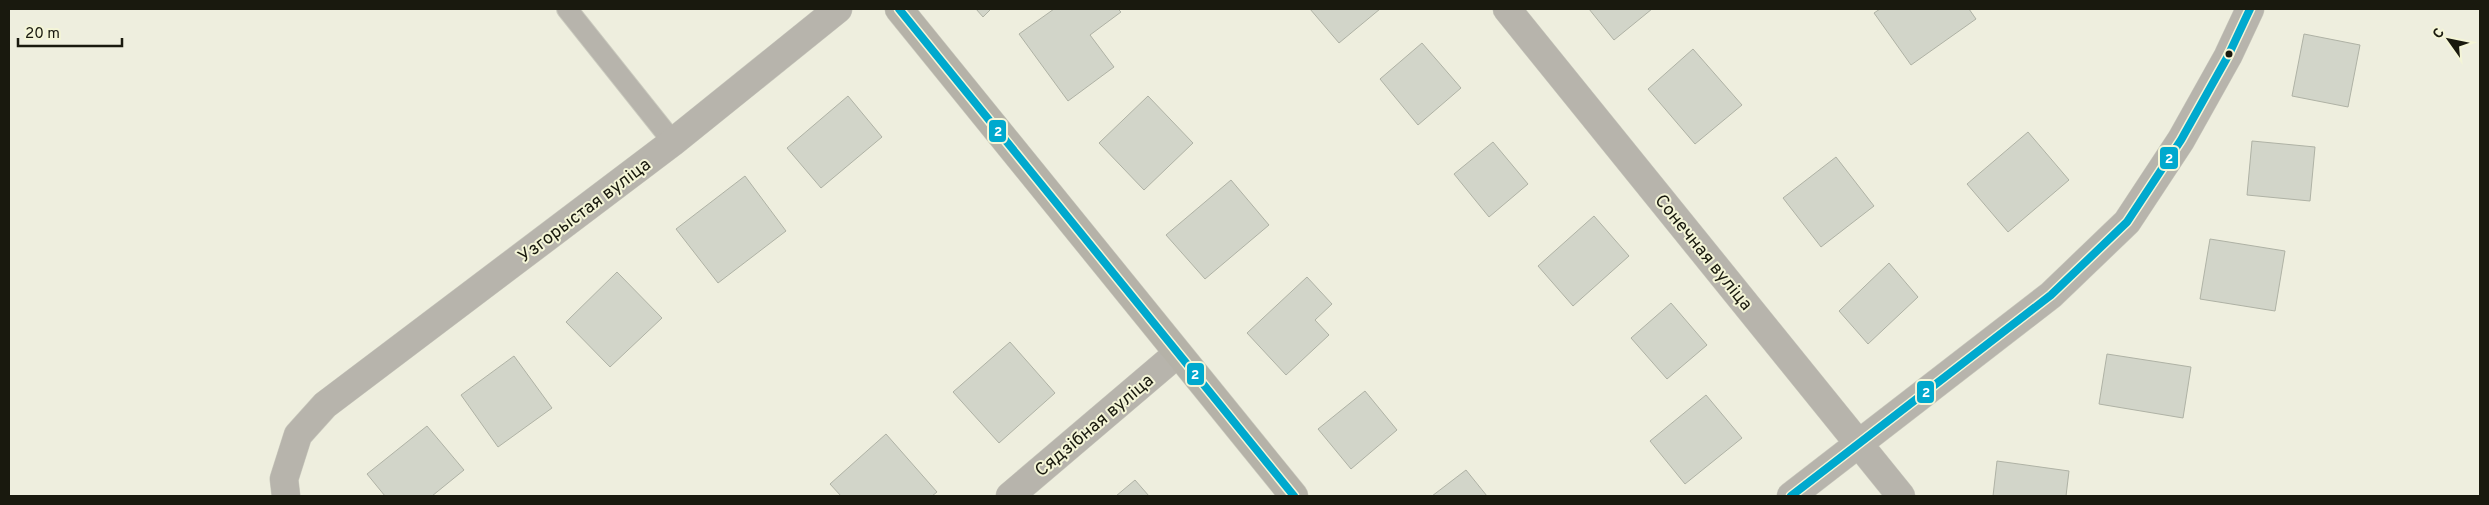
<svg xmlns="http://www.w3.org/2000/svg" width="2489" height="505" viewBox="0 0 2489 505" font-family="Overpass,sans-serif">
<rect width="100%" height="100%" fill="#eeeede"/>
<path fill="#d2d5c9" stroke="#afb2a5" d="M 976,9 L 991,9 L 983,17 Z
M 1054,9 L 1118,9 L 1121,12 L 1090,35 L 1114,67 L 1068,101 L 1019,34 Z
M 1310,9 L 1380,9 L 1339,43 Z
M 1589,9 L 1652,9 L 1614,40 Z
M 1880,9 L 1969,9 L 1976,19 L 1911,65 L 1874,13 Z
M 2304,34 L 2360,45 L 2348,107 L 2292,96 Z
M 1422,43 L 1461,88 L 1418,125 L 1380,79 Z
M 1693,49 L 1742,105 L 1695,144 L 1648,89 Z
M 848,96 L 882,137 L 821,188 L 787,148 Z
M 1148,96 L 1193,143 L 1144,190 L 1099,143 Z
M 2028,132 L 2069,180 L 2008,232 L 1967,184 Z
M 2252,141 L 2315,147 L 2310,201 L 2247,195 Z
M 1493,142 L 1528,184 L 1489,217 L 1454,174 Z
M 1836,157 L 1874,206 L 1821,247 L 1783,198 Z
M 745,176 L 786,231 L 718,283 L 676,229 Z
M 1231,180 L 1269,225 L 1205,279 L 1166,235 Z
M 1594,216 L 1629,256 L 1573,306 L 1538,266 Z
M 2210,239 L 2285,251 L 2275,311 L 2200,299 Z
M 1889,263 L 1918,297 L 1868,344 L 1839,311 Z
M 617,272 L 662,318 L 610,367 L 566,322 Z
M 1307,277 L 1332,304 L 1315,320 L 1329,335 L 1286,375 L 1247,333 Z
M 1671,303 L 1707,345 L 1667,379 L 1631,338 Z
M 1010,342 L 1055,393 L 999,443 L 953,392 Z
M 2107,354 L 2191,367 L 2183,418 L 2099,404 Z
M 514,356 L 552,408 L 498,447 L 461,395 Z
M 1365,391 L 1397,430 L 1351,469 L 1318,429 Z
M 1706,395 L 1742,438 L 1685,484 L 1650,441 Z
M 427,426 L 464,470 L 432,496 L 385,496 L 367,474 Z
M 886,434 L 937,492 L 932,496 L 841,496 L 830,484 Z
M 1997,461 L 2069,471 L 2066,496 L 1993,496 Z
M 1466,470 L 1487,496 L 1432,496 Z
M 1135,480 L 1149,496 L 1116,496 Z"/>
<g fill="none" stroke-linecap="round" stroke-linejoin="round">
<defs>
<path id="lane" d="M 567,9 L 673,142"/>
<path id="street" d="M 1507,9 L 1901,496
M 286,496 L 284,479 L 298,435 L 325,405 L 673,142 L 838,9
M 1010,496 L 1177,354
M 1791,496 L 2051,295 L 2127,222 L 2181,140 L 2228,56 L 2250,9"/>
<path id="secondary" d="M 899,9 L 1294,496"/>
</defs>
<use href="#lane" stroke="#cacabe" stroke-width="22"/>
<use href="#street" stroke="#cacabe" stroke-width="29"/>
<use href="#secondary" stroke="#cacabe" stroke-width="29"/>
<use href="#lane" stroke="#b7b4ac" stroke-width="20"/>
<use href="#street" stroke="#b7b4ac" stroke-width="28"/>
<use href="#secondary" stroke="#b5b2a8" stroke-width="28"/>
<defs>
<path id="bus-1" d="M 899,9 L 1294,496
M 1791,496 L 2051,295 L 2127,222 L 2181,140 L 2228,56 L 2250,9"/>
</defs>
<use href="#bus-1" stroke="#f4f5d7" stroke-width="11"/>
<use href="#bus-1" stroke="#00a9ce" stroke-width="8"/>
</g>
<circle fill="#19190e" stroke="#f4f5d7" stroke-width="2" cx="2229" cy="54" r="4.5"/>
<g text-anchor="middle" stroke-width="4" stroke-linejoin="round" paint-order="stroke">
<g font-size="18" fill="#19190e" stroke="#f4f5d7">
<text transform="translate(584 210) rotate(-37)" y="6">Узгорыстая вуліца</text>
<text transform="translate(1704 252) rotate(51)" y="6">Сонечная вуліца</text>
<text transform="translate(1094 425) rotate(-40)" y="6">Сядзібная вуліца</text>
</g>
</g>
<g stroke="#f4f5d7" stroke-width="2">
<rect x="988" y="119" width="19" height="24" rx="5" fill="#00a9ce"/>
<rect x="2159" y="146" width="20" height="24" rx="5" fill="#00a9ce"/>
<rect x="1186" y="362" width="19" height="24" rx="5" fill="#00a9ce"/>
<rect x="1916" y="380" width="19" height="24" rx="5" fill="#00a9ce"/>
</g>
<g font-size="14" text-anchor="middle" font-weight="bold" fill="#fff">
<text x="998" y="136">2</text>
<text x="2169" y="163">2</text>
<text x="1195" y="379">2</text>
<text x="1926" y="397">2</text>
</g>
<rect width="2489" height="505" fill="none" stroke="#19190e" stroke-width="20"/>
<g transform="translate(2449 40) rotate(303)" stroke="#f4f5d7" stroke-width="4" paint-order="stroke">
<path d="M0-4L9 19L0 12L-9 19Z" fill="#19190e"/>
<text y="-8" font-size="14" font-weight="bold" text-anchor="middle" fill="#19190e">С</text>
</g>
<path d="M18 38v8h104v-8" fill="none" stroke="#19190e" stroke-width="2.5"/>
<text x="25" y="38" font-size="15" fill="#19190e" stroke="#f4f5d7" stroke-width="4" paint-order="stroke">20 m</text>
</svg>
